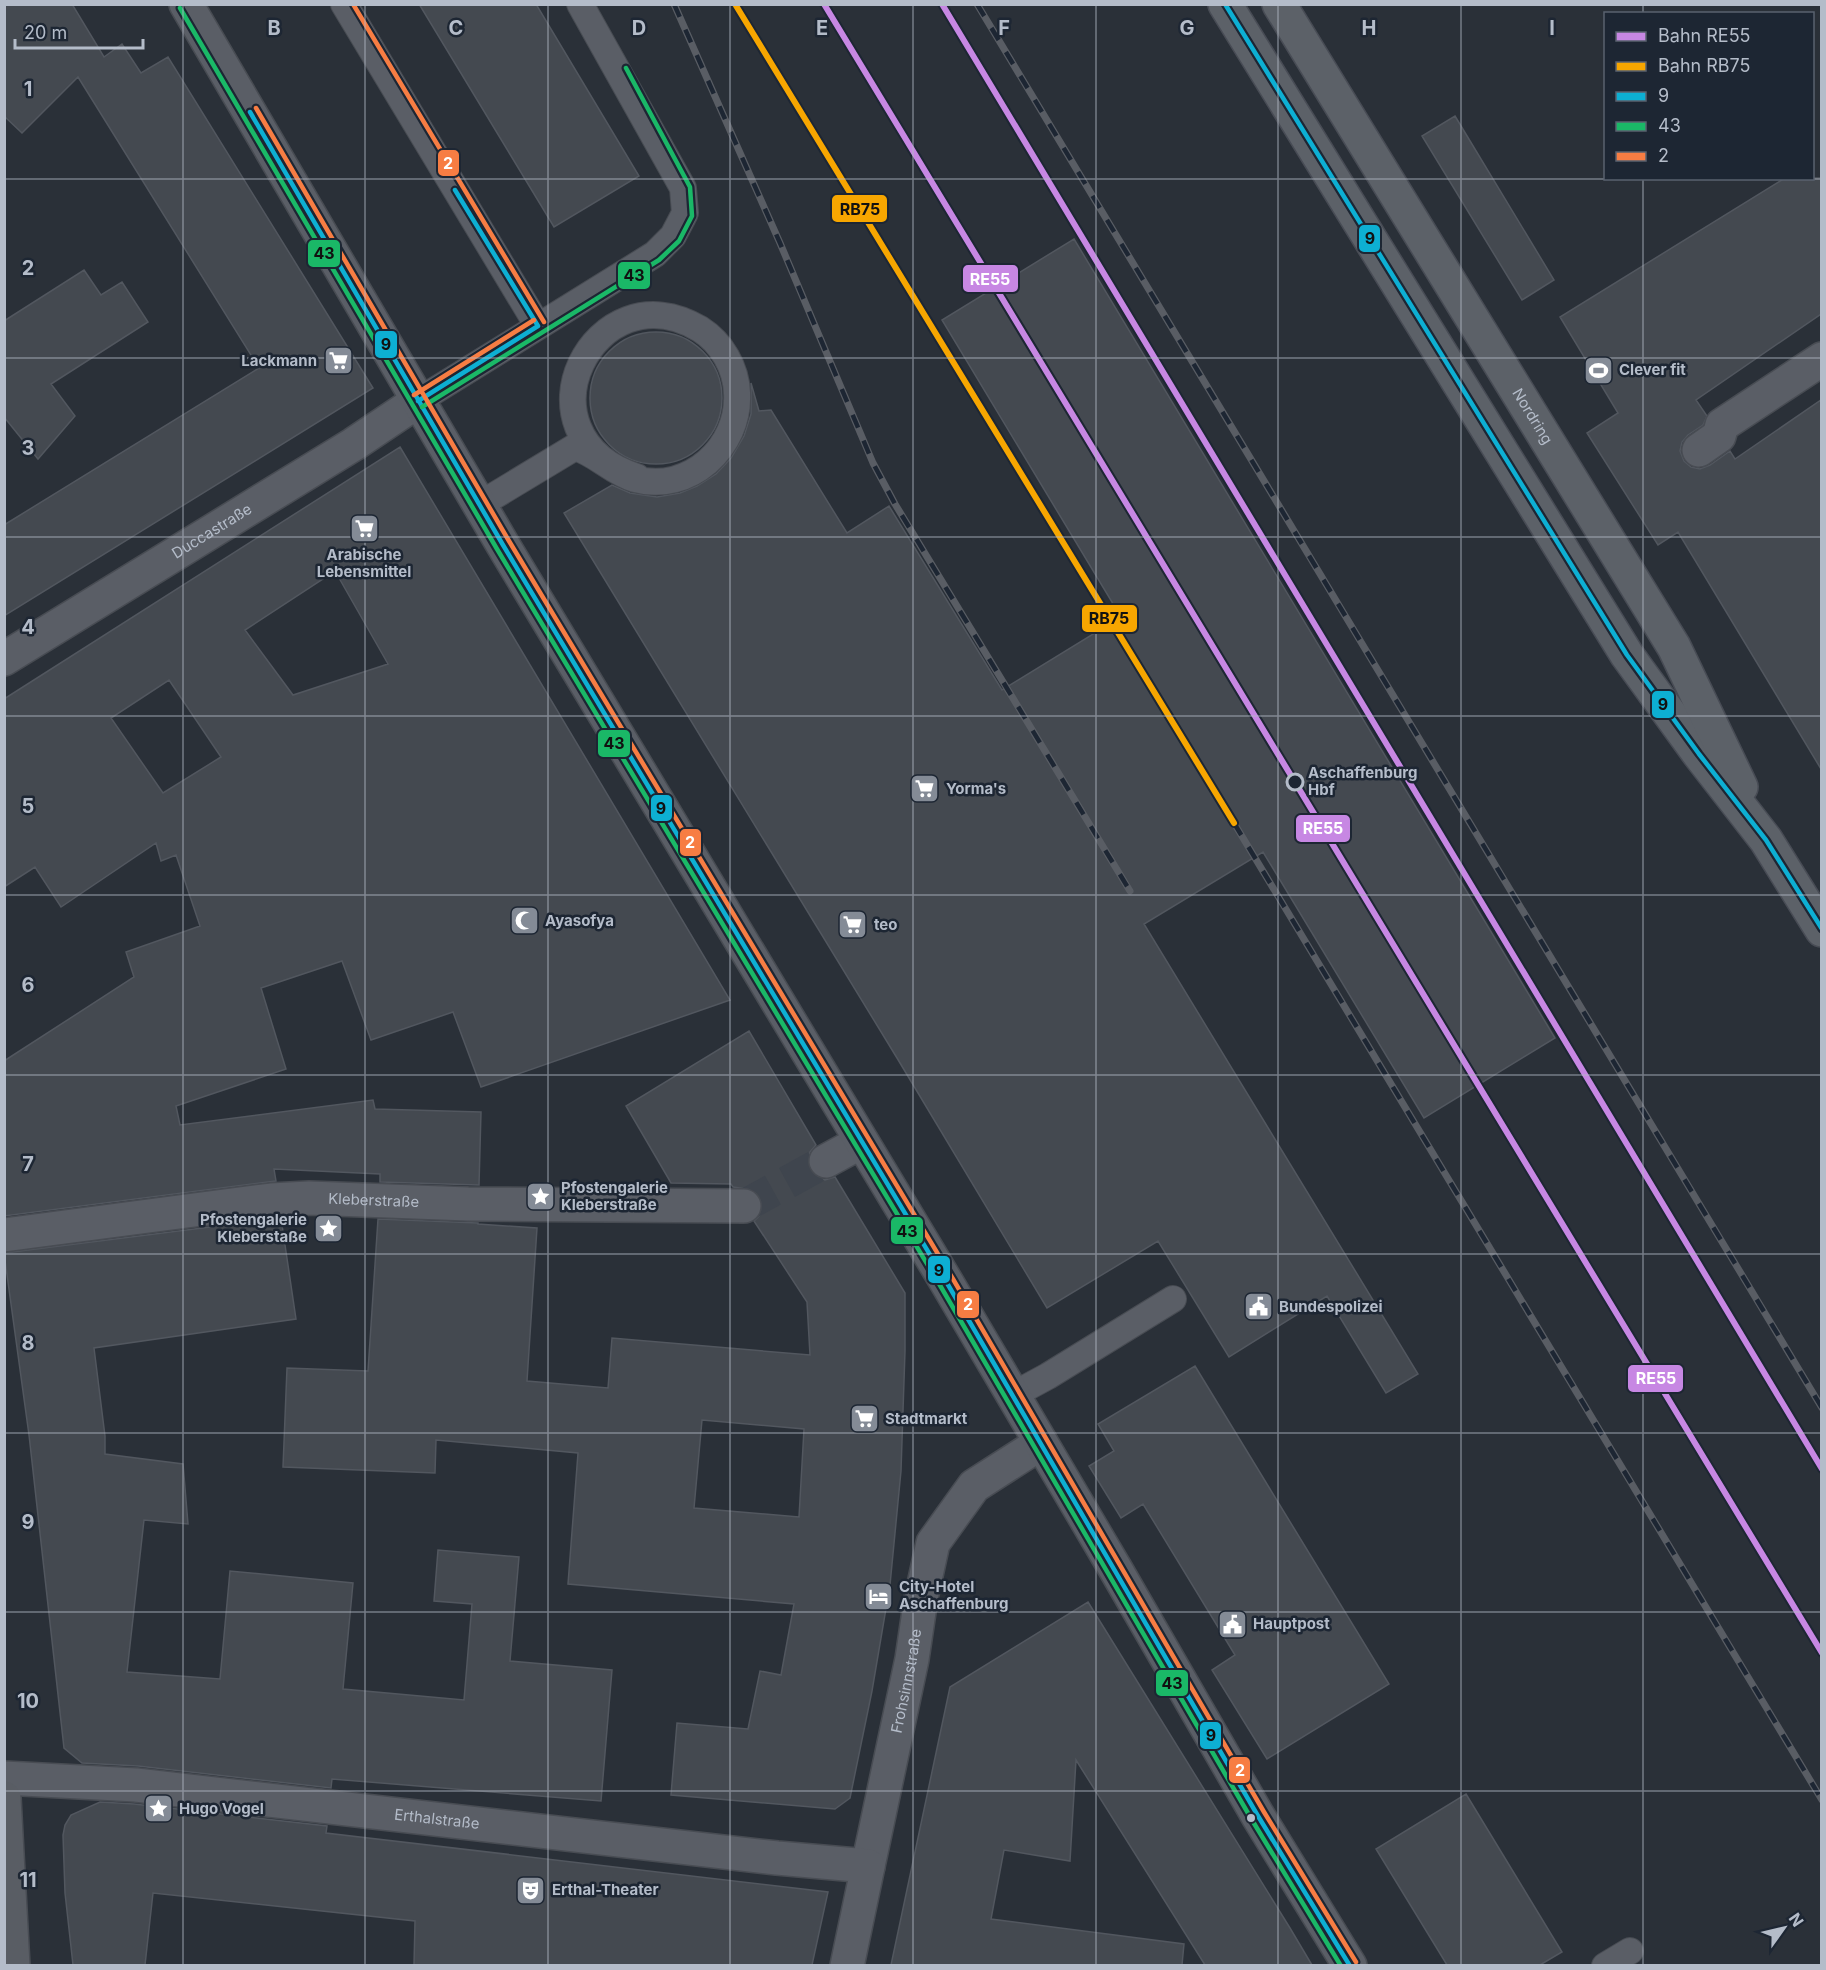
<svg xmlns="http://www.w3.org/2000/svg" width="1826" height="1970" viewBox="0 0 1826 1970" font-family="Inter,sans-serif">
<rect width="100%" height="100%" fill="#2a3038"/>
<path fill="#444950" stroke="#52575f" stroke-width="1.5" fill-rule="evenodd" d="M 4,4 L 72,4 L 104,57 L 122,44 L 141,73 L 168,57 L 373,388 L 4,616 L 4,525 L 259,368 L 78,77 L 22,133 L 4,116 Z
M 419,4 L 536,4 L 639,176 L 554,227 Z
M 1455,116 L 1554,280 L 1522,300 L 1422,136 Z
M 1785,178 L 1821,178 L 1821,314 L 1696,400 L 1707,416 L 1703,425 L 1688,435 L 1682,442 L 1680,451 L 1684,461 L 1691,467 L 1700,469 L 1710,465 L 1730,451 L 1735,459 L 1821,400 L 1821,769 L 1678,532 L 1658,545 L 1587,433 L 1618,413 L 1560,317 Z
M 1074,239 L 1555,1038 L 1424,1118 L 1263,852 L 1144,924 L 1418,1374 L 1386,1393 L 1327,1296 L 1229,1357 L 1158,1241 L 1047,1308 L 897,1058 L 564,513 L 612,485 L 630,493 L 657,497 L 680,493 L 697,486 L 716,474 L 731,458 L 744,436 L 751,414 L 751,383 L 759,411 L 771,410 L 847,533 L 889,506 L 1002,690 L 1121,617 L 942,320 Z
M 84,270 L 101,295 L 122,282 L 148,322 L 51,384 L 75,416 L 38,459 L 4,417 L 4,321 Z
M590 398a66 66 0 1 1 132 0a66 66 0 1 1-132 0Z
M 400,447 L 730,1000 L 481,1087 L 453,1012 L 371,1040 L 342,961 L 261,988 L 286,1069 L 176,1106 L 180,1125 L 373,1100 L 375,1109 L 481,1112 L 479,1185 L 380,1182 L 380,1174 L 274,1169 L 276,1181 L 4,1216 L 4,1061 L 134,977 L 126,952 L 200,926 L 176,855 L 161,861 L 156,843 L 61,907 L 35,867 L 4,887 L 4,699 ZM 335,571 L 388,664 L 293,695 L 245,630 ZM 169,680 L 221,757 L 163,793 L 111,718 Z
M 749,1031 L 816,1145 L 810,1152 L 807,1160 L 810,1170 L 817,1177 L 825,1180 L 835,1177 L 905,1293 L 905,1351 L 901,1471 L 890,1585 L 872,1691 L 850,1798 L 835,1809 L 671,1795 L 677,1723 L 748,1729 L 760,1671 L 781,1675 L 794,1604 L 568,1584 L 578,1453 L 436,1440 L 435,1473 L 283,1467 L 287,1368 L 368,1371 L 378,1219 L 478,1223 L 478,1224 L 537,1228 L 527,1381 L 608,1388 L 612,1338 L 810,1355 L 807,1302 L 754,1221 L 760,1215 L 763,1207 L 760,1196 L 753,1190 L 733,1187 L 731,1184 L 671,1183 L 626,1106 ZM 702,1420 L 804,1429 L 799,1517 L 694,1508 Z
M 281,1218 L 296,1319 L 94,1348 L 105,1436 L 105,1454 L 183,1464 L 188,1524 L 144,1520 L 127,1672 L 220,1679 L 230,1571 L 353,1583 L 343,1689 L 464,1700 L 472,1604 L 434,1601 L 438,1550 L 519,1557 L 510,1661 L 612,1670 L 601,1801 L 332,1779 L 331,1788 L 138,1766 L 82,1763 L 64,1748 L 29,1435 L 4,1253 Z
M 1195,1366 L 1389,1684 L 1267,1759 L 1212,1670 L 1235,1655 L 1143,1504 L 1121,1518 L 1089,1466 L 1114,1451 L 1098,1424 Z
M 1088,1602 L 1290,1928 L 1312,1965 L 1205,1965 L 1076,1760 L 1070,1861 L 1004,1850 L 991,1919 L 1184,1944 L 1182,1965 L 891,1965 L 950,1687 Z
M 1466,1794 L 1562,1952 L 1540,1965 L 1447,1965 L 1376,1849 Z
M 100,1802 L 134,1804 L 327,1826 L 326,1833 L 828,1892 L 812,1965 L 414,1965 L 415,1921 L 153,1893 L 145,1965 L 73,1965 L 65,1893 L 63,1835 L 65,1825 L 71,1815 Z"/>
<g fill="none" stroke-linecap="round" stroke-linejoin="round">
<path stroke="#3f454e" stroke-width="33" stroke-dasharray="33 16" stroke-linecap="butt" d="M 744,1206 L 826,1161"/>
<defs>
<path id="service" d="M 344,4 L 538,326
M 418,401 L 655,254 L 673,236 L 685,213 L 683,188 L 580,4
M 479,505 L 575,447 C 597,454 612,472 635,479 C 689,494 740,447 737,393 C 736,368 722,343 700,329 C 595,266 509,435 637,477
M 1013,1395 L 1048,1376 L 1173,1299
M 1605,1966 L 1630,1951"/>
<g id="pedestrian">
<path d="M 1699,450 L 1719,436 L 1722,425 L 1822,359"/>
<path id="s1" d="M 868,1866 L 912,1659 L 921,1598 L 933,1543 L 974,1486 L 1041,1443"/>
</g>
<g id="minor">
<path id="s2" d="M 4,659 L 354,444 L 418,401"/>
<path d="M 826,1161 L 861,1142"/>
<path id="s3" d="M 4,1235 L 271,1200 L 309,1198 L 468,1204 L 744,1206"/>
<path id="s4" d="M 4,1778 L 136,1785 L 777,1858 L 868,1866 L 847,1966"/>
</g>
<path id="tertiary" d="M 186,4 L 503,545 L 947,1283 L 1116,1570 L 1258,1816 L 1350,1966"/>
<path id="secondary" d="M 4,1798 L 13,1966"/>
<g id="primary">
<path d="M 1225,4 L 1627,655 L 1699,754 L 1766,840 L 1822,930"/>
<path id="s5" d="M 1279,4 L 1674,647 L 1741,787"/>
</g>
</defs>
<use href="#service" stroke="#484c53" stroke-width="28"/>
<use href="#pedestrian" stroke="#484c53" stroke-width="36"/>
<use href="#minor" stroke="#484c53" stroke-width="36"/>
<use href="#tertiary" stroke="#484c53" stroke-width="36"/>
<use href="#secondary" stroke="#484c53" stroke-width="36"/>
<use href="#primary" stroke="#484c55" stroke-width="36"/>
<use href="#service" stroke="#5a5e66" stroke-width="26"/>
<use href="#pedestrian" stroke="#5a5e66" stroke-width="33"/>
<use href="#minor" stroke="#5a5e66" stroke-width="33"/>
<use href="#tertiary" stroke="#5a5e66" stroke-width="33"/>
<use href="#secondary" stroke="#595d64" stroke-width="33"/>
<use href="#primary" stroke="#5c6168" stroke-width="33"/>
<defs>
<path id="rail" d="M 674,4 L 780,243 L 873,463 L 895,504 L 1130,891
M 977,4 L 1822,1408
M 1234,823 L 1822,1800"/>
</defs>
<use href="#rail" stroke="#595d64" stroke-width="7"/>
<use href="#rail" stroke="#1d2633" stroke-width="4.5" stroke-dasharray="14" stroke-linecap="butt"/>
<defs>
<path id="bus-1" d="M 1225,4 L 1627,655 L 1699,754 L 1766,840 L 1822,929
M 250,112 L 503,545 L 947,1283 L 1258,1816 L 1350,1966
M 455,190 L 538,326
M 418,401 L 538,326"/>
<path id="bus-2" d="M 180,8 L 497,549 L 941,1287 L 1252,1820 L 1341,1966
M 422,407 L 659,260 L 679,241 L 692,216 L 690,187 L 626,68"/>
<path id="bus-3" d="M 353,4 L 544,322
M 256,108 L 509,541 L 953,1279 L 1264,1812 L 1356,1962
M 414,395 L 534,320"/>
</defs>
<use href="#bus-1" stroke="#1d2633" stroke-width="9"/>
<use href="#bus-2" stroke="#1d2633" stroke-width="9"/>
<use href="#bus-3" stroke="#1d2633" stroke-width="9"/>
<use href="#bus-1" stroke="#0dafd3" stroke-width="4.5"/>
<use href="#bus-2" stroke="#1ab867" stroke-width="4.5"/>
<use href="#bus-3" stroke="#f77d43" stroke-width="4.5"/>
<defs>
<path id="rail-1" d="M 824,4 L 1822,1653
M 942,4 L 1822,1469"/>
<path id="rail-2" d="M 735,4 L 1234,823"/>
</defs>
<use href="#rail-1" stroke="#1d2633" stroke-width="10"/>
<use href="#rail-2" stroke="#1d2633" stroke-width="10"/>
<use href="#rail-1" stroke="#c787e3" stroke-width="6"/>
<use href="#rail-2" stroke="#f7a600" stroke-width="6"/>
</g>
<path fill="none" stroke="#b4bcc9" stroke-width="1.5" stroke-opacity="0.55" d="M 183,4 L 183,1966M 365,4 L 365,1966M 548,4 L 548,1966M 730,4 L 730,1966M 913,4 L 913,1966M 1096,4 L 1096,1966M 1278,4 L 1278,1966M 1461,4 L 1461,1966M 1643,4 L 1643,14M 1643,178 L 1643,1966M 4,179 L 1822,179M 4,358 L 1822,358M 4,537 L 1822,537M 4,716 L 1822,716M 4,895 L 1822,895M 4,1075 L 1822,1075M 4,1254 L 1822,1254M 4,1433 L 1822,1433M 4,1612 L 1822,1612M 4,1791 L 1822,1791"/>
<defs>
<symbol id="supermarket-square" viewBox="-11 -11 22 22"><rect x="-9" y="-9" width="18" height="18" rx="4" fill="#848b96" stroke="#1d2633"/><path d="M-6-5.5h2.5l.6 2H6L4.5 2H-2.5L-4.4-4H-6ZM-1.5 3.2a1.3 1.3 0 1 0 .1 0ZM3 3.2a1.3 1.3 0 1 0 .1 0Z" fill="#fff"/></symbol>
<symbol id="stadium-square" viewBox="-11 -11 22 22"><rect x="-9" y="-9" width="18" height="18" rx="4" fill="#848b96" stroke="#1d2633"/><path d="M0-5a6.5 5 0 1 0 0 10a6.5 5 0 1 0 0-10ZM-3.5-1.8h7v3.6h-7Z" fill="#fff"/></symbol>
<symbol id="mosque-square" viewBox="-11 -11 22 22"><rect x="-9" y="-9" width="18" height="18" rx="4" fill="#848b96" stroke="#1d2633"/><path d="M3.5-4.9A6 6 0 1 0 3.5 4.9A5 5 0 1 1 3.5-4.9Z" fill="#fff"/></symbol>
<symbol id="sight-square" viewBox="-11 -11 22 22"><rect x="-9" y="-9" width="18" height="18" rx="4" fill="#848b96" stroke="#1d2633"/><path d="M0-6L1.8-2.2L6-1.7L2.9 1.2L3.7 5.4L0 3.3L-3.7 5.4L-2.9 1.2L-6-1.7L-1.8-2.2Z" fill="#fff"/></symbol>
<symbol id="civic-square" viewBox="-11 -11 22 22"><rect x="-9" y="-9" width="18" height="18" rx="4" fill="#848b96" stroke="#1d2633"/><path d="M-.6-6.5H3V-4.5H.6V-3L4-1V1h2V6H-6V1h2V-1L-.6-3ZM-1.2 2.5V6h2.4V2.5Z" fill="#fff"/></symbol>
<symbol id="hotel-square" viewBox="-11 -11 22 22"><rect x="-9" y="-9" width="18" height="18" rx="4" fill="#848b96" stroke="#1d2633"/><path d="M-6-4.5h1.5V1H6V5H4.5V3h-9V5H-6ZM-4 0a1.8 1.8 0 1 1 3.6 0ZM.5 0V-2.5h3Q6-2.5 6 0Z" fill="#fff"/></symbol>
<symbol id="theatre-square" viewBox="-11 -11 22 22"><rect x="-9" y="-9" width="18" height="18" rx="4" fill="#848b96" stroke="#1d2633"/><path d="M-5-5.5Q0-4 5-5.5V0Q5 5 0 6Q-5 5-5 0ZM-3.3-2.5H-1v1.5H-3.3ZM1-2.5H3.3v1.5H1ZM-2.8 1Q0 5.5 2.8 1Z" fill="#fff"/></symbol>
</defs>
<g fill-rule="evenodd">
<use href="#supermarket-square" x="322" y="344" width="33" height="33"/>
<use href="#stadium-square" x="1582" y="354" width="33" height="33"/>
<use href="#supermarket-square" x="348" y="512" width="33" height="33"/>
<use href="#supermarket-square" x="908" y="772" width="33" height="33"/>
<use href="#mosque-square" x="508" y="904" width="33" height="33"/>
<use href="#supermarket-square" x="836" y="908" width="33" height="33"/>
<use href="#sight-square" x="524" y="1180" width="33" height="33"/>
<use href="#sight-square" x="312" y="1212" width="33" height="33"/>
<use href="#civic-square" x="1242" y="1290" width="33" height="33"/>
<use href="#supermarket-square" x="848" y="1402" width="33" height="33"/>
<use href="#hotel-square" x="862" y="1580" width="33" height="33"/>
<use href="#civic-square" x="1216" y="1608" width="33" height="33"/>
<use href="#sight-square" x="142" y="1792" width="33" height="33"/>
<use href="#theatre-square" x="514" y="1874" width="33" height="33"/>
</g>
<circle fill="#1d2633" stroke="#b4bcc9" stroke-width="3" cx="1295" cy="782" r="8"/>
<circle fill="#b4bcc9" stroke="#1d2633" stroke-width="2" cx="1251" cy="1818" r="5"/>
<g text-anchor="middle" stroke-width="5" stroke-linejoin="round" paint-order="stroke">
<g font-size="15" font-weight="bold" fill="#b4bcc9" stroke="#1d2633" text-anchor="start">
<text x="317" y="366" text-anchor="end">Lackmann</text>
<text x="1619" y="375">Clever fit</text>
<text x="364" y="560" text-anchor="middle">Arabische<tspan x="364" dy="17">Lebensmittel</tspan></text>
<text x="946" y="794">Yorma's</text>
<text x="545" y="926">Ayasofya</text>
<text x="874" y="930">teo</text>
<text x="561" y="1193">Pfostengalerie<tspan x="561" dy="17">Kleberstraße</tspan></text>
<text x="307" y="1225" text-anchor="end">Pfostengalerie<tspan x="307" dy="17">Kleberstaße</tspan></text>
<text x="1279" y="1312">Bundespolizei</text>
<text x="885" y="1424">Stadtmarkt</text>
<text x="899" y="1592">City-Hotel<tspan x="899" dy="17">Aschaffenburg</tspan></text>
<text x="1253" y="1629">Hauptpost</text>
<text x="179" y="1814">Hugo Vogel</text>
<text x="552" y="1895">Erthal-Theater</text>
</g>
<g font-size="15" fill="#b4bcc9" stroke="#1d2633">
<text dy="5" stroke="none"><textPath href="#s5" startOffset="484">Nordring</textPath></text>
<text dy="5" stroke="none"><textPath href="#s2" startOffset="244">Duccastraße</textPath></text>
<text dy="5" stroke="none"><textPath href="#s3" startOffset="372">Kleberstraße</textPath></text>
<text dy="5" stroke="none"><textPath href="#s1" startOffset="189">Frohsinnstraße</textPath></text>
<text dy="5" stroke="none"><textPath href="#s4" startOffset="435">Erthalstraße</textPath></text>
</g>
<g font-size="15" font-weight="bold" fill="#b4bcc9" stroke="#1d2633" text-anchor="start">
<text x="1308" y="778">Aschaffenburg<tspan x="1308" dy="17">Hbf</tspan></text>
</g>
</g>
<g font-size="20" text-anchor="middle" font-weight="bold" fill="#b4bcc9" stroke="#1d2633" stroke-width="5" stroke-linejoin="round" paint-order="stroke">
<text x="274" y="35">B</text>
<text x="456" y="35">C</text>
<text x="639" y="35">D</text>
<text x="822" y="35">E</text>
<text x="1004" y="35">F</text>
<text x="1187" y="35">G</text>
<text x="1369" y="35">H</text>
<text x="1552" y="35">I</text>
<text x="28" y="96">1</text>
<text x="28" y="275">2</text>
<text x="28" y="455">3</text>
<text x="28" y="634">4</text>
<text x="28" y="813">5</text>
<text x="28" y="992">6</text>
<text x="28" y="1171">7</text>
<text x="28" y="1350">8</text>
<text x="28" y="1529">9</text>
<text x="28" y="1708">10</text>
<text x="28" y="1887">11</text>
</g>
<g stroke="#1d2633" stroke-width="2">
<rect x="437" y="149" width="23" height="28" rx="6" fill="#f77d43"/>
<rect x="831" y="194" width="57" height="29" rx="6" fill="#f7a600"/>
<rect x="1358" y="224" width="23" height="29" rx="6" fill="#0dafd3"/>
<rect x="307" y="239" width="34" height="29" rx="6" fill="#1ab867"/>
<rect x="617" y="261" width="34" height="29" rx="6" fill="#1ab867"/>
<rect x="962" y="264" width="57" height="29" rx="6" fill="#c787e3"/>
<rect x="374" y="330" width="24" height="29" rx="6" fill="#0dafd3"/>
<rect x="1081" y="604" width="57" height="29" rx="6" fill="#f7a600"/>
<rect x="1651" y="690" width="24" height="29" rx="6" fill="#0dafd3"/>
<rect x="597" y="729" width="34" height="29" rx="6" fill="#1ab867"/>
<rect x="650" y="794" width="23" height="28" rx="6" fill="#0dafd3"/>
<rect x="1295" y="814" width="56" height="29" rx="6" fill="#c787e3"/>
<rect x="679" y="828" width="23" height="29" rx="6" fill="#f77d43"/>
<rect x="890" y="1216" width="34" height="29" rx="6" fill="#1ab867"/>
<rect x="927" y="1255" width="24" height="29" rx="6" fill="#0dafd3"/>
<rect x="956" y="1290" width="24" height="29" rx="6" fill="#f77d43"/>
<rect x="1627" y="1364" width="57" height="29" rx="6" fill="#c787e3"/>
<rect x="1155" y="1669" width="34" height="28" rx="6" fill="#1ab867"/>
<rect x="1199" y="1721" width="23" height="29" rx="6" fill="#0dafd3"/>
<rect x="1228" y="1756" width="23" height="28" rx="6" fill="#f77d43"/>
</g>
<g font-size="16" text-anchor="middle" font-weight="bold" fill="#fff">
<text x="448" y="169">2</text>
<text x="990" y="285">RE55</text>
<text x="1323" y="834">RE55</text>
<text x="690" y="848">2</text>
<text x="968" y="1310">2</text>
<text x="1656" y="1384">RE55</text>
<text x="1240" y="1776">2</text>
</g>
<g font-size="16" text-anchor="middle" font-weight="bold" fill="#111">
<text x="860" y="215">RB75</text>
<text x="1370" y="244">9</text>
<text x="324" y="259">43</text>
<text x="634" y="281">43</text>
<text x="386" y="350">9</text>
<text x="1109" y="624">RB75</text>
<text x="1663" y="710">9</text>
<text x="614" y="749">43</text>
<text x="661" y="814">9</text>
<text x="907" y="1237">43</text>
<text x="939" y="1276">9</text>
<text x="1172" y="1689">43</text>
<text x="1211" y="1741">9</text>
</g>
<rect width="1826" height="1970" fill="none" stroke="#b4bcc9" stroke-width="12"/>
<rect x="1604" y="12" width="210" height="168" fill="#1d2633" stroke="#59626f" stroke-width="1.5"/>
<rect x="1616" y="32" width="30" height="9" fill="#c787e3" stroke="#59626f" stroke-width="1.5"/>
<text x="1658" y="42" font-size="18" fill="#b4bcc9">Bahn RE55</text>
<rect x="1616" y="62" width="30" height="9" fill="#f7a600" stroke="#59626f" stroke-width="1.5"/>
<text x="1658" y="72" font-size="18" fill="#b4bcc9">Bahn RB75</text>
<rect x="1616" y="92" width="30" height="9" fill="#0dafd3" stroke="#59626f" stroke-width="1.5"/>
<text x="1658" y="102" font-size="18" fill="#b4bcc9">9</text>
<rect x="1616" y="122" width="30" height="9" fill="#1ab867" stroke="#59626f" stroke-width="1.5"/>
<text x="1658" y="132" font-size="18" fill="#b4bcc9">43</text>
<rect x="1616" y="152" width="30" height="9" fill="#f77d43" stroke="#59626f" stroke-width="1.5"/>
<text x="1658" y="162" font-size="18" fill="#b4bcc9">2</text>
<g transform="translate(1784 1928) rotate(56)" stroke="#1d2633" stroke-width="4.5" paint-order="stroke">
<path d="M0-4.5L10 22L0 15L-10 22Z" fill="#b4bcc9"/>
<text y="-9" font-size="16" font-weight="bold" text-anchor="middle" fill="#b4bcc9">N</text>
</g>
<path d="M15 39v9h128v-9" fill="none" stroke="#b4bcc9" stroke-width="3"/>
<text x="24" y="39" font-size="18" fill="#b4bcc9" stroke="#1d2633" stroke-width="4.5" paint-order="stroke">20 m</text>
</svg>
